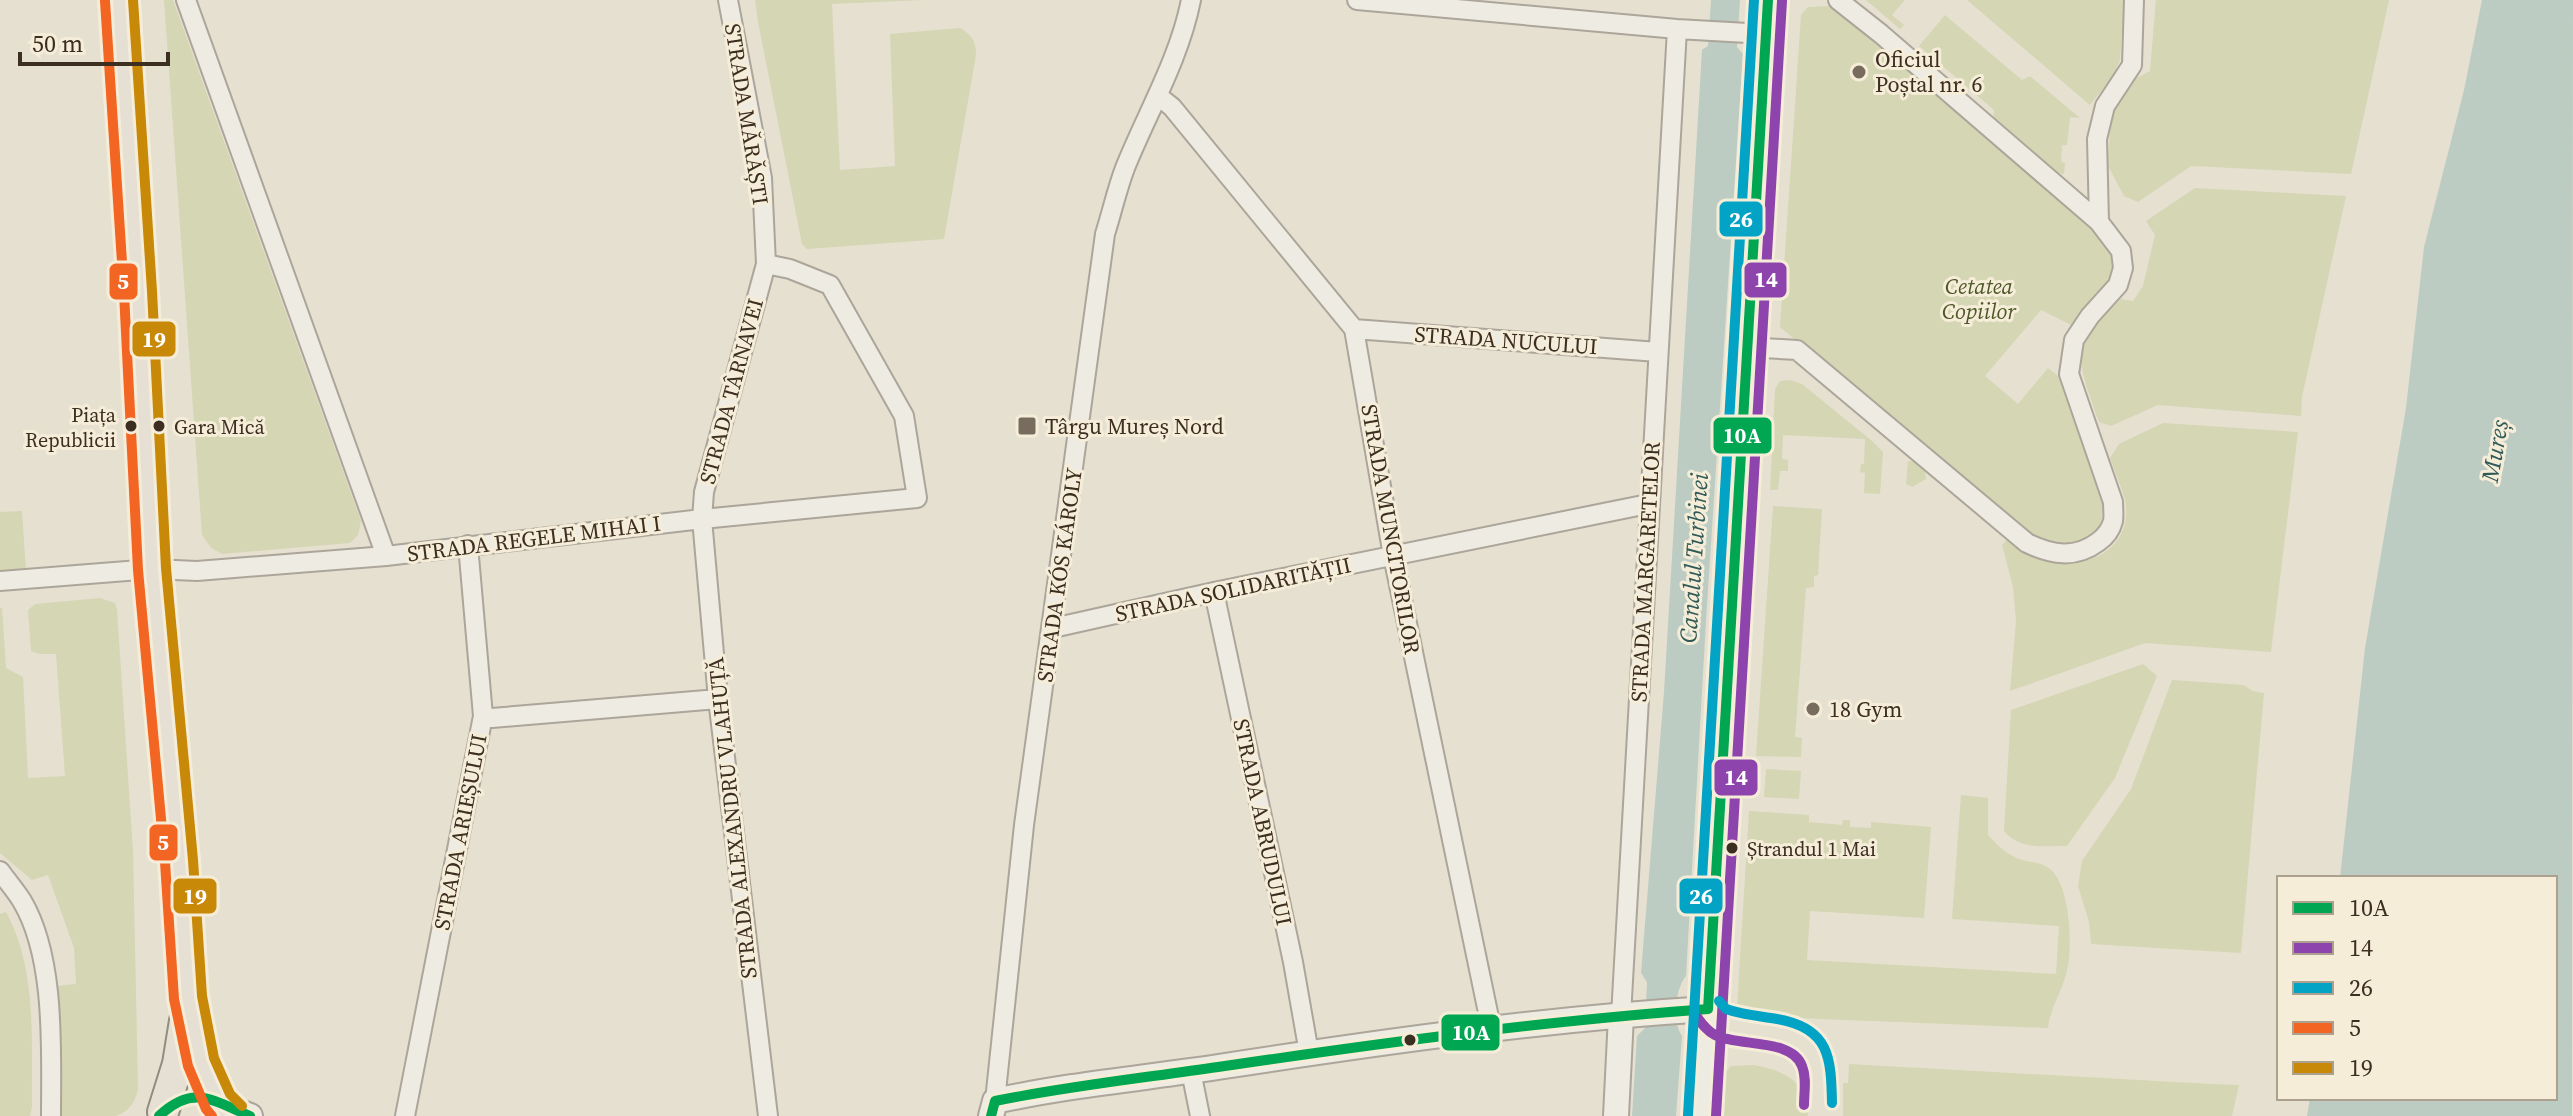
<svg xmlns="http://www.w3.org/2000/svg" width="2573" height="1116" viewBox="0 0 2573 1116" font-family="'Source Serif 4',serif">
<rect width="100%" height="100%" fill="#e6e0d1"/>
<path fill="#d5d6b4" d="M 164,0 L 173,0 L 361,521 L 358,535 L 350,543 L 222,554 L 211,548 L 202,535 Z
M 755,0 L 924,0 L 832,4 L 840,170 L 895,166 L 890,34 L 960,28 C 972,35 976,41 976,55 L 944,239 L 807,249 L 802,244 L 758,22 Z
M 1866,0 L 1905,0 L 1892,15 L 1904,25 L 1900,29 Z
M 1967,0 L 2124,0 L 2120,60 L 2113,76 L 2090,105 Z
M 2156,0 L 2389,0 L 2351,174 L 2191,166 L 2138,202 L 2124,196 L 2107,164 L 2112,110 L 2131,81 L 2150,71 Z
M 1830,6 L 1841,12 L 2102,238 C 2128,277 2098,296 2073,326 L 2041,310 L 1985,376 L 2018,404 L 2048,368 L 2058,376 L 2103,500 C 2105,551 2068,549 2031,537 L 1780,327 L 1801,15 L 1808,7 Z
M 1945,15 L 2022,80 L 2030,76 L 2080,118 L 2070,117 L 2067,145 L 2062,145 L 2061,162 L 2065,163 L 2064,174 L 2055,173 L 1993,120 L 1994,110 L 1919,46 Z
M 2195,188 L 2346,196 L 2302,397 L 2301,416 L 2158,405 L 2111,426 L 2099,422 C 2076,358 2069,348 2121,299 L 2133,301 L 2143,286 L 2155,235 L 2146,221 Z
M 1790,380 L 1802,384 L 1872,441 L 1883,452 L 1880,494 L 1864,493 L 1865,473 L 1860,472 L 1861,464 L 1864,464 L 1865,439 L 1783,435 L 1782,459 L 1788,460 L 1788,471 L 1780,471 L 1778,490 L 1770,490 L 1775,389 L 1780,381 Z
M 2163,423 L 2298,432 L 2271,652 L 2145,643 L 2010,691 L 2016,621 L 2013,587 L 2002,545 L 2007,540 L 2014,541 C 2030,547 2050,559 2067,561 C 2103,565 2133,537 2125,500 C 2121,486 2115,472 2110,458 L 2119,444 Z
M 1908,461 L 1916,461 L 1925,470 L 1926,479 L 1912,487 L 1906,484 Z
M 1773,506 L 1822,509 L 1818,575 L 1814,576 L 1814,587 L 1806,588 L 1795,737 L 1802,738 L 1801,757 L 1756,756 Z
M 22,511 L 26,571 L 0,573 L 0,512 Z
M 100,598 L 115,603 L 117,610 L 133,851 L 138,1089 C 135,1102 130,1111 116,1116 L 61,1116 L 56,986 L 76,984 L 74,948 L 48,875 L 32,880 L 0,853 L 0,608 L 2,608 L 6,668 L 23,677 L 28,778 L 65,776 L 56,654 L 39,654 L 31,651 L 28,610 L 35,604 Z
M 2143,664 L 2157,676 L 2115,778 L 2067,846 C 2044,846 2020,850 2004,831 L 2011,710 Z
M 2172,680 L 2244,685 L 2252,691 L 2264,693 L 2241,953 L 2091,944 L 2089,922 L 2078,886 L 2082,861 L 2131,789 Z
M 1766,769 L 1801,771 L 1799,799 L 1764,797 Z
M 1961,795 L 1988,798 L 1988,835 C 1998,846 2007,855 2022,860 C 2033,863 2042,862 2051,870 C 2070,886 2073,947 2067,970 C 2063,991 2050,1007 2048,1028 L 1749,1016 L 1737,1008 L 1749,811 L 1809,815 L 1809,822 L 1842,825 L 1843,820 L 1850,820 L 1850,827 L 1871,828 L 1871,822 L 1931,827 L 1924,918 L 1810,911 L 1807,960 L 2056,974 L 2059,926 L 1952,919 Z
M 6,912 C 38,971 31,1043 32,1107 L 30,1116 L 0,1116 L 0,914 Z
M 1849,1064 L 2211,1084 L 2239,1085 L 2232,1116 L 1843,1116 L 1843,1083 L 1848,1083 Z
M 1754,1065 C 1786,1071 1806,1081 1808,1116 L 1713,1116 C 1714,1095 1716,1082 1731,1066 Z"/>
<path fill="#bcccc2" d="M 1711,0 L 1740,0 L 1737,47 L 1743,54 L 1706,621 L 1686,976 C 1675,989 1672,1022 1682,1036 L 1676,1116 L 1632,1116 L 1637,1036 L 1645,1028 L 1647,982 L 1641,973 L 1664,692 L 1702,50 L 1708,46 Z
M 2482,0 L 2573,0 L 2572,1116 L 2307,1116 L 2310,1098 L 2555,1098 L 2555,878 L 2340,878 L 2365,648 L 2406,408 L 2424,247 L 2464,90 Z"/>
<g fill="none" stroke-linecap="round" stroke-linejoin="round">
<defs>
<path id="minor" d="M 186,0 L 386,556
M 1357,0 L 1677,29 L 1765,34
M 1158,96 L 1172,107 L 1354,329 L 1393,556 L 1491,1027
M 2099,222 L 2097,139 L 2105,106 L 2132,65 L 2134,0
M 766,264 L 704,492 L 702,519 L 718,699 L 768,1116
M 1354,329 L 1658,352
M 1746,347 L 1797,350 L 2027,543 C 2052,555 2075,559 2098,542 C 2105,537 2111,529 2113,521 C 2114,516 2113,508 2113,502 L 2069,374 L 2074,340 L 2090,316 L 2118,285 L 2123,268 L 2121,251 L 2099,222 L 1881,34 L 1838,0
M 0,581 L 152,569 L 197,571 L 386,556 L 702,519 L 917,498 L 904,416 L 830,285 L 790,269 L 766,264 L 762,178 L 728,0
M 1214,592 L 1293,962 L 1309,1053
M 1053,628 L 1214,592 L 1648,504
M 483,716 L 492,718 L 718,699
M 0,871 C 7,881 16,891 22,901 C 56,958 51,1052 51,1116
M 1621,1016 L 1677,29
M 1191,1071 L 1200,1116
M 995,1101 L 1024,825 L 1105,234 C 1112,212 1117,189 1125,168 C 1147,113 1179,60 1191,0
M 405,1116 L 483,716 L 468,545
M 1702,1116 L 1708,1009"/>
<path id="tertiary" d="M 223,1106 L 250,1116
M 991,1116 L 995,1101 C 1068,1085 1144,1078 1218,1067 C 1381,1042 1543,1019 1708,1009 L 1768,0
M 1616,1116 L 1621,1016"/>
<path id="primary" d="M 119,0 L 138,292 L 152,569 L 179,861 L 188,998 L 201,1062 L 218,1102
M 163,1112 L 178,1064 L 185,1021"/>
</defs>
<use href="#minor" stroke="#aca59a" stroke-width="22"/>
<use href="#tertiary" stroke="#aca59a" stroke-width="28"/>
<use href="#primary" stroke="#918b80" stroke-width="34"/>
<use href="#minor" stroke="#eeebe3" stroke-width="18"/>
<use href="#tertiary" stroke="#eeebe3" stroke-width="24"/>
<use href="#primary" stroke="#e6e0d4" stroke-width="30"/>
<defs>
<path id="bus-1" d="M 159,1116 C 193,1084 212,1100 250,1116
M 991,1116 L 995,1101 C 1069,1086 1143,1078 1218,1067 C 1381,1043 1544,1021 1708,1009 L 1768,0"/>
<path id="bus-2" d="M 1697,1017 C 1702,1024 1707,1031 1715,1035 C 1739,1047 1792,1038 1802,1066 C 1807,1078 1804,1093 1804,1105
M 1716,1116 L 1782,1"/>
<path id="bus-3" d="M 1719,1001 L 1726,1009 C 1743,1015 1760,1016 1777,1019 C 1830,1028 1831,1058 1832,1103
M 1688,1115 L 1754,0"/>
<path id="bus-4" d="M 105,1 L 124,293 L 138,570 L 165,862 L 174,999 L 188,1066 L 206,1109 L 212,1116"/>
<path id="bus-5" d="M 133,0 L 152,291 L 166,568 L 193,860 L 202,996 L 214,1058 L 230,1094 L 242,1106"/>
</defs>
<use href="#bus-1" stroke="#f6edd9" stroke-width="16"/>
<use href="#bus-2" stroke="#f6edd9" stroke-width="16"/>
<use href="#bus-3" stroke="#f6edd9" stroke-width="16"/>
<use href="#bus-4" stroke="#f6edd9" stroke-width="16"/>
<use href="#bus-5" stroke="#f6edd9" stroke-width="16"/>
<use href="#bus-1" stroke="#00a651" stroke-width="10"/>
<use href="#bus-2" stroke="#8e44ad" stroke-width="10"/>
<use href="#bus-3" stroke="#03a3c5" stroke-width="10"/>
<use href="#bus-4" stroke="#f26522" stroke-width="10"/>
<use href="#bus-5" stroke="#c88808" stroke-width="10"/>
</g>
<g fill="#786c5f" stroke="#f6edd9" stroke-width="3">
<circle cx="1859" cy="72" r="8"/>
<rect x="1017" y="416" width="20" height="20" rx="4"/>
<circle cx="1813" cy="709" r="8"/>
</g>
<g fill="#3c2e21" stroke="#f6edd9" stroke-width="3">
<circle cx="131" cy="426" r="7"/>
<circle cx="159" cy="426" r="7"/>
<circle cx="1732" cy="848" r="7"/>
<circle cx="1410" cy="1040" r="7"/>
</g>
<g text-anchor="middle" stroke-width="6" stroke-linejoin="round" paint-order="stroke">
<g font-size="20" fill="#3c2e21" stroke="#f6edd9" text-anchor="start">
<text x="116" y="422" text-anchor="end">Piața<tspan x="116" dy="25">Republicii</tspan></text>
<text x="174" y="434">Gara Mică</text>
<text x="1747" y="856">Ștrandul 1 Mai</text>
</g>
<g font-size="22" fill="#3c2e21" stroke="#f6edd9" text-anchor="start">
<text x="1875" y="67">Oficiul<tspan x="1875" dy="25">Poștal nr. 6</tspan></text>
<text x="1045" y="434">Târgu Mureș Nord</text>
<text x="1829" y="717">18 Gym</text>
</g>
<g font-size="22" fill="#3c2e21" stroke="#f6edd9">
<text transform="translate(747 114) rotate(81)" y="8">STRADA MĂRĂȘTI</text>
<text transform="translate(1506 340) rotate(4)" y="8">STRADA NUCULUI</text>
<text transform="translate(731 391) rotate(-75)" y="8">STRADA TÂRNAVEI</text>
<text transform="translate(1391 529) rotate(80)" y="8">STRADA MUNCITORILOR</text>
<text transform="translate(534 538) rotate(-7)" y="8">STRADA REGELE MIHAI I</text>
<text transform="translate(1645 572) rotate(-87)" y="8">STRADA MARGARETELOR</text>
<text transform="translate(1059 575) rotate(-82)" y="8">STRADA KÓS KÁROLY</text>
<text transform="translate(1233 589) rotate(-12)" y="8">STRADA SOLIDARITĂȚII</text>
<text transform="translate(732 818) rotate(-96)" y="8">STRADA ALEXANDRU VLAHUȚĂ</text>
<text transform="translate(1263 822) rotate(78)" y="8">STRADA ABRUDULUI</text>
<text transform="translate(460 832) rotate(-79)" y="8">STRADA ARIEȘULUI</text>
</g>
<g font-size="22" font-style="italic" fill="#4c5828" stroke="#f6edd9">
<text x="1979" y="294">Cetatea<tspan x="1979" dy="25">Copiilor</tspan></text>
</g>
<g font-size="24" font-style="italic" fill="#315b58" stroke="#f6edd9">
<text transform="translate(2495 451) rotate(-80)" y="8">Mureș</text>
<text transform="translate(1694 558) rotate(-86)" y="8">Canalul Turbinei</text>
</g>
</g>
<g stroke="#f6edd9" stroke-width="3">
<rect x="1718" y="200" width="46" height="38" rx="8" fill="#03a3c5"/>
<rect x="1743" y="261" width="45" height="38" rx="8" fill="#8e44ad"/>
<rect x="108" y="262" width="31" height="39" rx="8" fill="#f26522"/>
<rect x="131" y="320" width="46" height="38" rx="8" fill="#c88808"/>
<rect x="1712" y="416" width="61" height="39" rx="8" fill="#00a651"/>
<rect x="1713" y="758" width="46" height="39" rx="8" fill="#8e44ad"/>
<rect x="148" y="823" width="31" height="39" rx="8" fill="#f26522"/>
<rect x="1678" y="877" width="46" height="38" rx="8" fill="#03a3c5"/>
<rect x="172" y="877" width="46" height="38" rx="8" fill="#c88808"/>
<rect x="1440" y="1013" width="61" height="39" rx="8" fill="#00a651"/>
</g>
<g font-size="22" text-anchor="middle" font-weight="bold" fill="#fff">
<text x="1741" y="227">26</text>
<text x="1766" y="287">14</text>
<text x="123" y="289">5</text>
<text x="154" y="347">19</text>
<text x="1742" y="443">10A</text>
<text x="1736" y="785">14</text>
<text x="163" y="850">5</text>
<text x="1701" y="904">26</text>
<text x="195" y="904">19</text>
<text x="1471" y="1040">10A</text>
</g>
<rect x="2277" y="876" width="280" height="224" fill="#f6edd9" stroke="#aca18f" stroke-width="2"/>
<rect x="2293" y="902" width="40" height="12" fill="#00a651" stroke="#aca18f" stroke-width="2"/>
<text x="2349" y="916" font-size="24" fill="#3c2e21">10A</text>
<rect x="2293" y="942" width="40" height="12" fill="#8e44ad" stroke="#aca18f" stroke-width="2"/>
<text x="2349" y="956" font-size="24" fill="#3c2e21">14</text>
<rect x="2293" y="982" width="40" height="12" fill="#03a3c5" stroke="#aca18f" stroke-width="2"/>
<text x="2349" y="996" font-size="24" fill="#3c2e21">26</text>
<rect x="2293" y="1022" width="40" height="12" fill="#f26522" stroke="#aca18f" stroke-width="2"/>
<text x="2349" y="1036" font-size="24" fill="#3c2e21">5</text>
<rect x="2293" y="1062" width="40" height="12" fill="#c88808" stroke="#aca18f" stroke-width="2"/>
<text x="2349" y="1076" font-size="24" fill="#3c2e21">19</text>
<path d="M20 52v12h148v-12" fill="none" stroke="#3c2e21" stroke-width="4"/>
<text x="32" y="52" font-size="24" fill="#3c2e21" stroke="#f6edd9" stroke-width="6" paint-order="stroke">50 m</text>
</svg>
